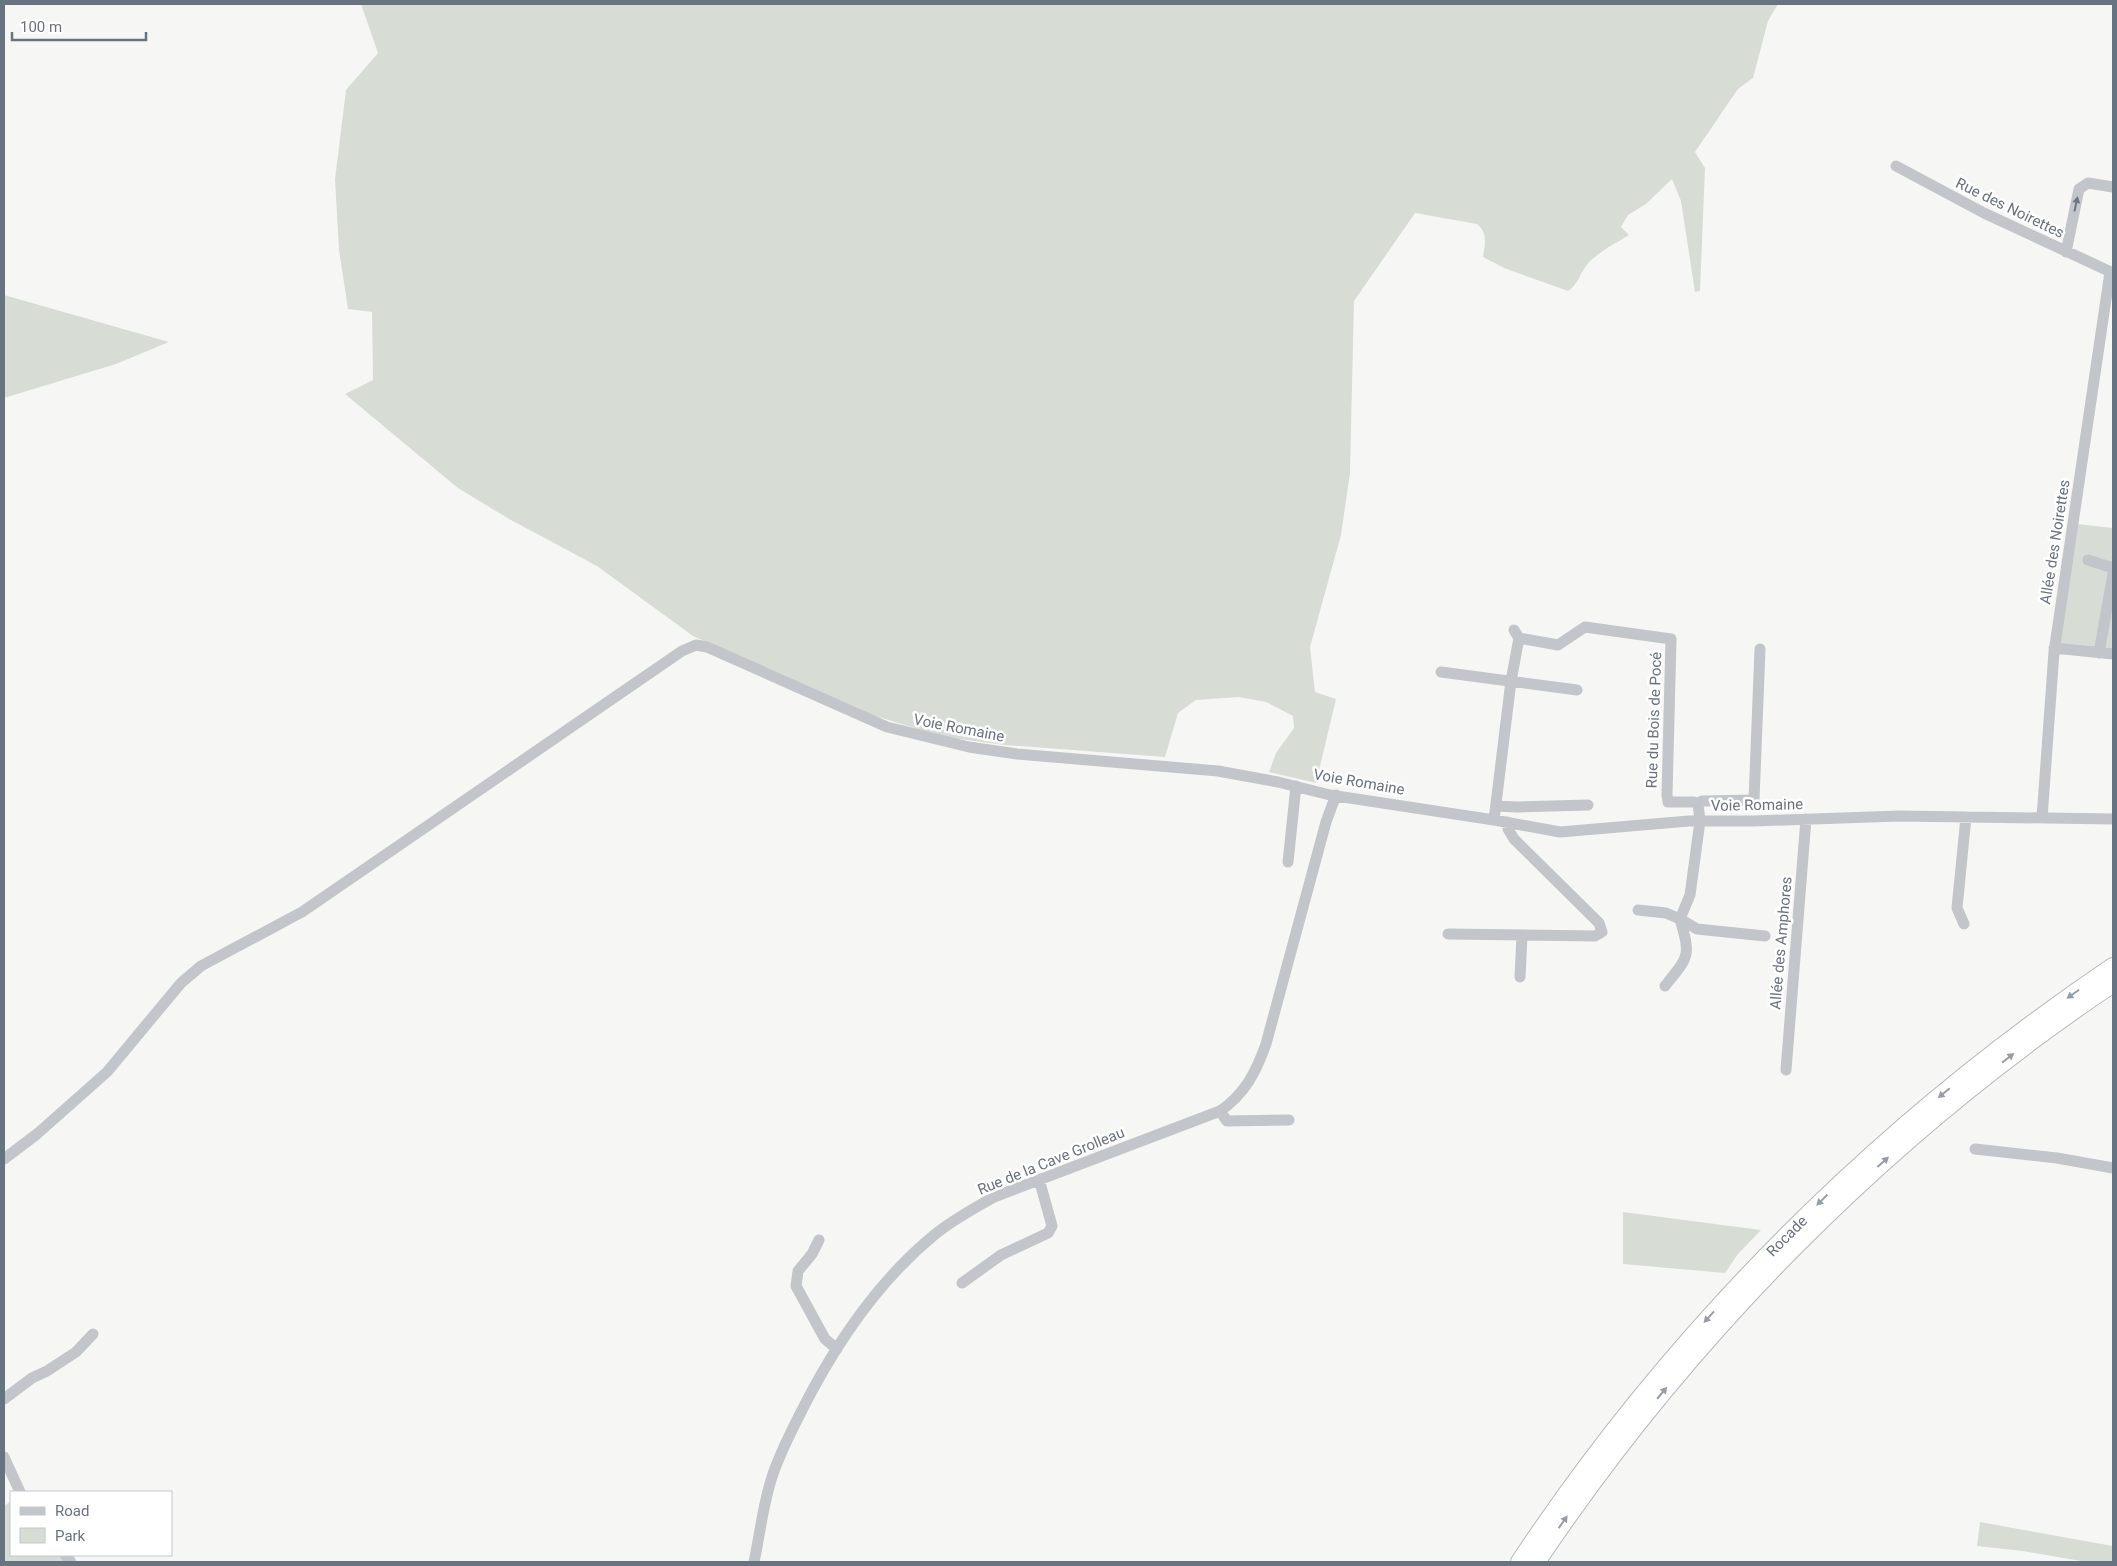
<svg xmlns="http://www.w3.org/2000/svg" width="2117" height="1566" font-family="Roboto,sans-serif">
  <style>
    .green { fill: #d7ddd5 }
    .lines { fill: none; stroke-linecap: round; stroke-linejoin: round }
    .highway-casing { stroke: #b5b8bb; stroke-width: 20 }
    .minor { stroke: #c2c5c9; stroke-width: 11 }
    .highway { stroke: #fff; stroke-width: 18 }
    .oneway { fill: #6c7786 }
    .oneway2 { fill: #959da8 }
    .labels { text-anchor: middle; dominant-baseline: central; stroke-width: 5; stroke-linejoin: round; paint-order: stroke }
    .street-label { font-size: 15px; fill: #687382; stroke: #fff }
  </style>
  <rect width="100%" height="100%" fill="#f6f7f4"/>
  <path class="green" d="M361,4H1778L1768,21L1753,78L1738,89L1695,152L1705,168L1700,291L1695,292L1681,201L1672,179L1646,204L1628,215L1621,227L1629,235C1615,244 1597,252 1586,266C1579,275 1578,285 1568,291L1504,268L1483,257C1485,244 1488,233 1477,224L1415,213L1354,301L1350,473L1341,535L1310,647L1315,692L1336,699L1316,783L1269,772L1276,753L1294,728L1293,716L1266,702L1239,697L1196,700L1178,713L1165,757L1005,745L944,737L859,711L693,636L597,566L509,519L458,488L345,394L373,380L372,312L348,309L339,250L335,179L346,90L378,53Z
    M4,295L169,342L116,364L4,398Z
    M2077,524L2113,528V658L2056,653Z
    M1623,1212L1761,1230L1738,1254L1725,1273L1623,1264Z
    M11,1501V1555H59L65,1562H4V1506Z
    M1980,1522L2113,1546V1562H2086L2023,1551L1977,1546Z"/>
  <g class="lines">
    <g class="highway-casing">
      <g id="highway">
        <path id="s1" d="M1520,1562C1676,1327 1879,1125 2113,967"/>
        <path d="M1536,1562C1688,1335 1886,1135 2113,983"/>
      </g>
    </g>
    <path class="minor" d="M1896,166L1984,213L2113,273
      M2066,252L2079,189L2088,183L2113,187
      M2088,560L2113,568
      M1514,630L1519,638L1558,645L1585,627L1671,639L1667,795L1668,802H1694L1698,804
      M2054,648L2113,654
      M1760,649L1754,800L1702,801L1698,804L1700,821L1690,895L1680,919L1697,929L1765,936
      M2099,653L2113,574
      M1441,672L1577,690
      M1496,806L1517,807L1588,805
      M2042,818L2054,652L2110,272
      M1494,820L1511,681L1519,638
      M1288,862L1296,786
      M1638,910L1666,913L1680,919C1691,957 1689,956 1665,986
      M1964,924L1957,908L1966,817
      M1448,934L1595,936L1602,932L1599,923L1514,839L1508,829L1507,822
      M1520,977L1522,936
      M1786,1070L1806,819
      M1220,1111L1227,1121L1289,1120
      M1975,1149L2057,1158L2113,1168
      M4,1159L37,1134L107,1072L181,983L201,966L302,912L321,899L682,651L696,645L707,647L887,727L969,747L1017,754L1218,771L1278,782L1330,795L1494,820L1560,832L1689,821H1753L1899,816L2113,819
      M819,1240L812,1254L798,1271L796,1286L825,1339L837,1349
      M962,1283L1001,1255L1048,1233L1052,1226L1039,1179
      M4,1399L32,1378L47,1371L76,1352L93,1334
      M4,1457L20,1492
      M65,1555L71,1562
      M754,1562C760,1534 763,1504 772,1477C779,1455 790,1434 800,1414C833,1348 876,1283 933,1236C952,1220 973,1209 994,1197L1220,1111C1245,1094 1256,1072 1266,1044L1326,822L1336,795"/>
    <use href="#highway" class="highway"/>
  </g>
  <defs><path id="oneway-solid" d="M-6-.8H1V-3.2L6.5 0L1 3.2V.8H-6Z" transform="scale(1.25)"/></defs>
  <use class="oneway" href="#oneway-solid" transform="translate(2076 204) rotate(-78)"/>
  <g class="oneway2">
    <use href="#oneway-solid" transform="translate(2073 994) rotate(145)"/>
    <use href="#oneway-solid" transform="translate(2008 1058) rotate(-38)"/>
    <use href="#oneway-solid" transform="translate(1944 1093) rotate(141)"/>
    <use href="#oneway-solid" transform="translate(1883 1162) rotate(-42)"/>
    <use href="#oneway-solid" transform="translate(1822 1200) rotate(136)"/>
    <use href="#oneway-solid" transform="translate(1709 1317) rotate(132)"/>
    <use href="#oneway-solid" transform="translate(1662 1393) rotate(-50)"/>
    <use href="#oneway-solid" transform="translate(1563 1522) rotate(-55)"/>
  </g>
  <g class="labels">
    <g class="street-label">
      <text transform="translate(2010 208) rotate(26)">Rue des Noirettes</text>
      <text transform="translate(2055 542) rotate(-81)">Allée des Noirettes</text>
      <text transform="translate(1654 720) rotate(-88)">Rue du Bois de Pocé</text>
      <text transform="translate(959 728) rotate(11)">Voie Romaine</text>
      <text transform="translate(1359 782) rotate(10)">Voie Romaine</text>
      <text transform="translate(1757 805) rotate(-1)">Voie Romaine</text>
      <text transform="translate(1781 943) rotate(-85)">Allée des Amphores</text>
      <text transform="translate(1051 1161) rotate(-22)">Rue de la Cave Grolleau</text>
      <text stroke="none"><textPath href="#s1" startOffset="422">Rocade</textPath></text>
    </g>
  </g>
  <rect width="2117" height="1566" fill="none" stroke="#687382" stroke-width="10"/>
  <rect x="10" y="1491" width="162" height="65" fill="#ffffff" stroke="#c3c7cd"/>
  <rect x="20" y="1507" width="25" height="8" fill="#c2c5c9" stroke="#c3c7cd"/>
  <text x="55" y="1516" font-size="15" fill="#687382">Road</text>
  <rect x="20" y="1528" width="25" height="15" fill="#d7ddd5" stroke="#c3c7cd"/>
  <text x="55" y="1541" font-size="15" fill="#687382">Park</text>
  <path d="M12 32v8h134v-8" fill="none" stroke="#687382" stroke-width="2.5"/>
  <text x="20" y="32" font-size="15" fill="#687382" stroke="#ffffff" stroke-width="4" paint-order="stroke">100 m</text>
</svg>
